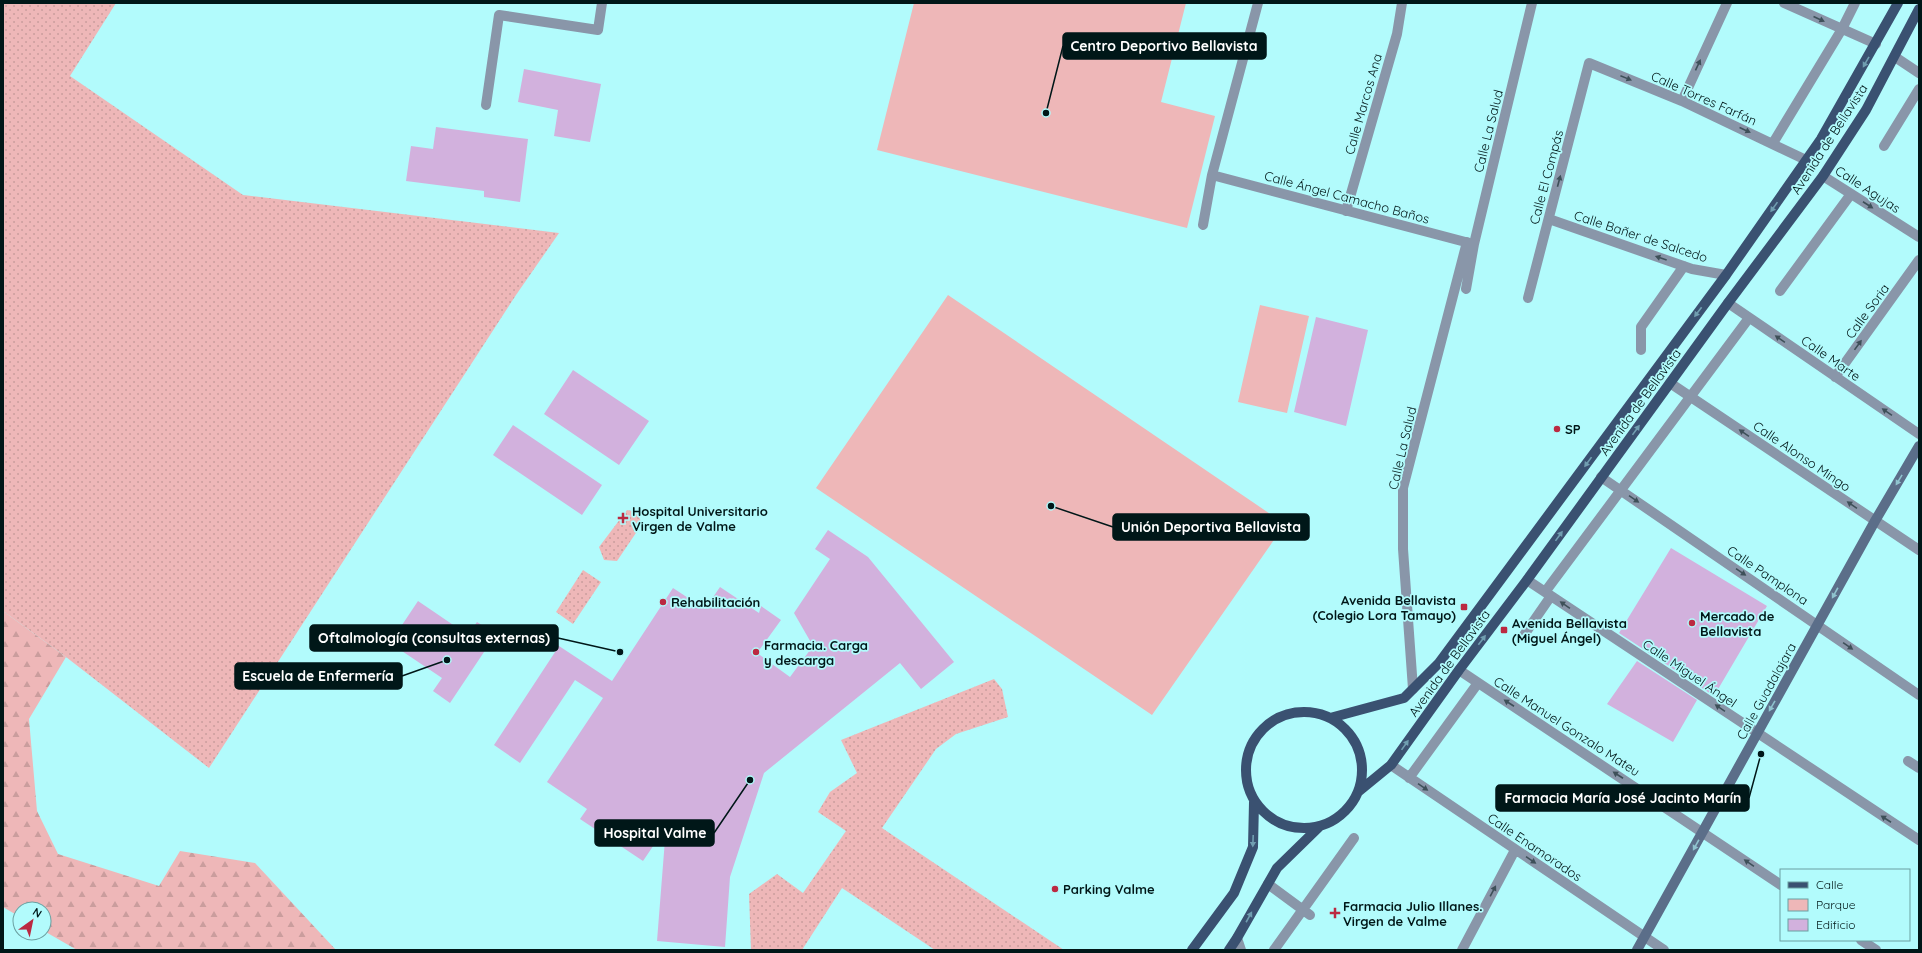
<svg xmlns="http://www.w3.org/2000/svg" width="1922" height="953" font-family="Quicksand,sans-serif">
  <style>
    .grass { fill: url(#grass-dots) }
    .forest { fill: url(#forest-firs) }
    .park { fill: #eeb7b8 }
    .building { fill: #d2b1dd }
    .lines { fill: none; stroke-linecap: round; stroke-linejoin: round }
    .street { stroke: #8996a9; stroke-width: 10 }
    .secondary { stroke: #5b6e89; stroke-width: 10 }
    .primary { stroke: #3a5171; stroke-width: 10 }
    .oneway { fill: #3e5059 }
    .oneway2 { fill: #709eb0 }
    .oneway3 { fill: #8fc3ce }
    .poi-dot { fill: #bb2941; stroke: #b2fbfc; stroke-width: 1.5 }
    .labels { text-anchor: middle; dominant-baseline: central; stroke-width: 3.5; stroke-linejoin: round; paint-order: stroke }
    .street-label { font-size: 13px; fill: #001718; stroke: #b2fbfc }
    .poi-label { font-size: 13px; font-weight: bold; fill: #001718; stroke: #b2fbfc; text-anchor: start }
    .leader { fill: none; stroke: #001718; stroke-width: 1.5 }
    .callout-dot { fill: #001718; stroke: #b2fbfc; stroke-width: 1.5 }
    .callout { fill: #001718; stroke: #001718; stroke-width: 1.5 }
    .callout-label { font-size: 14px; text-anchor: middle; font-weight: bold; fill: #fff }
  </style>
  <defs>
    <pattern id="grass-dots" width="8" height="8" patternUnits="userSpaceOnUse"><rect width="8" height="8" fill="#eeb7b8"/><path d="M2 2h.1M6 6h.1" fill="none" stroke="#ca9d9d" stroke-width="1.8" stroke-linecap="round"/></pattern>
    <pattern id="forest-firs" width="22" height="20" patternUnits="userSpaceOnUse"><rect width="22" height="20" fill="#eeb7b8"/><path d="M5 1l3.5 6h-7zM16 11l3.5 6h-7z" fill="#ca9d9d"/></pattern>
  </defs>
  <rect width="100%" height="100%" fill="#b2fbfc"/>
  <path class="grass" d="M3,3H116L70,76L243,195L559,233L516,295L209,768L66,657L3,611Z
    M627,510L637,512L642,524L617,561L604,560L599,547Z
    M583,570L601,582L573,624L556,612Z
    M994,679L1002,689L1008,717L956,734L936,749L882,828L1064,950H935L842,888L802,950H751L749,894L777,874L803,893L846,831L818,812L830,792L857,773L841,740Z"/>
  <path class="forest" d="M3,611L66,657L29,719L37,811L58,854L159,886L180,851L255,863L336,950H77L44,931V909H20V917L3,907Z"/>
  <path class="park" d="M914,3H1186L1161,102L1215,116L1187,228L877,150Z
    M948,295L1285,524L1152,715L816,488Z
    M1260,305L1309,316L1287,413L1238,402Z"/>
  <path class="building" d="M524,69L601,84L590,142L554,136L558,110L518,102Z
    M436,127L528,139L520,202L484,197V191L406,181L411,146L433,149Z
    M1316,317L1368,330L1346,426L1294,412Z
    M573,370L649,421L619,465L544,414Z
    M513,425L602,485L582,515L493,455Z
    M828,530L868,557L954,662L921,689L900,663L764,773L730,877L725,947L657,941L666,827L643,861L580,819L587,809L547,782L603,698L575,680L520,763L494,745L559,646L612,681L673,588L705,609L720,587L759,613L761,606L781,620L757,653L790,677L813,646L794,613L830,559L815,549Z
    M1671,548L1767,606L1714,696L1619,633Z
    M418,601L468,635L477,622L496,634L450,703L433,691L442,678L390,643Z
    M1637,661L1697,700L1673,742L1607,704Z"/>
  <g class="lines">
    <path class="street" d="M1784,3L1876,44
      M1895,57L1919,73
      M1682,101L1727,3
      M486,105L499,15L598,30L602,3
      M1773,143L1842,29L1855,3
      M1884,146L1919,89
      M1212,175L1473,244
      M1823,176L1919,237
      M1346,211L1397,34L1402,3
      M1549,219L1692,269L1726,275
      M1203,225L1212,175L1258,3
      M1466,289L1474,244L1532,3
      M1780,291L1851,194
      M1528,298L1589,63L1682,101L1806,160
      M1728,303L1919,434
      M1641,350V327L1684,266
      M1835,377L1919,260
      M1670,383L1919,550
      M1601,477L1919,695
      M1527,580L1919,840
      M1545,592L1749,318
      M1524,635L1551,596
      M1459,670L1781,885
      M1413,689L1403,549V488L1467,242
      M1908,761L1919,768
      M1391,765L1664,950
      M1409,778L1478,683
      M1268,884L1310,915
      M1237,938L1241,950
      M1861,940L1876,950
      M1274,950L1354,838
      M1462,950L1515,850"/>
    <path class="secondary" d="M1637,950L1875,521L1919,446"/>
    <path class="primary" d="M1246 770a58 58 0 1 1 116 0a58 58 0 1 1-116 0Z
      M1330,718L1404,698L1439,663L1726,275L1821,139L1898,3
      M1358,792L1391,765L1459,670L1527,580L1728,303L1823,176L1866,110L1919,9
      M1192,950L1234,893L1253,847L1254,802
      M1229,950L1237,938L1277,868L1319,827"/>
  </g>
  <defs><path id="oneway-solid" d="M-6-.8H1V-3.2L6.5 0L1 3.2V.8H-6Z"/></defs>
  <g class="oneway">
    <use href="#oneway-solid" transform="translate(1819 19) rotate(24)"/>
    <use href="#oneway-solid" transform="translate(1698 65) rotate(-65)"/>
    <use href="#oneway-solid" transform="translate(1626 78) rotate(22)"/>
    <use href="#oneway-solid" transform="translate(1745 130) rotate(25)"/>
    <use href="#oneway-solid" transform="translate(1559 181) rotate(-75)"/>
    <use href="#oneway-solid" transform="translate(1868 205) rotate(33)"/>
    <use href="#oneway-solid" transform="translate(1661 258) rotate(-161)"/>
    <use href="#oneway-solid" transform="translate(1780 339) rotate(-145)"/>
    <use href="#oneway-solid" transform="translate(1858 345) rotate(-54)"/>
    <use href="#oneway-solid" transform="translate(1887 412) rotate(-146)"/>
    <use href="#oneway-solid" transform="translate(1744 433) rotate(-146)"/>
    <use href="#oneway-solid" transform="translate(1634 499) rotate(34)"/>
    <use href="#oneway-solid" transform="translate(1852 505) rotate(-146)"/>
    <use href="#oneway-solid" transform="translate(1741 572) rotate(34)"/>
    <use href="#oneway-solid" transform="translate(1565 605) rotate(-146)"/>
    <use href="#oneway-solid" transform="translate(1848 646) rotate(35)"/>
    <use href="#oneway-solid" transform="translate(1509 703) rotate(-147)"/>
    <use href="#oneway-solid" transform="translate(1720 708) rotate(-146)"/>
    <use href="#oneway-solid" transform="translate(1618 775) rotate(-147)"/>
    <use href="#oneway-solid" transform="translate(1423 787) rotate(34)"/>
    <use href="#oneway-solid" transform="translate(1886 819) rotate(-147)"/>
    <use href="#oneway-solid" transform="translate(1531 860) rotate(34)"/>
    <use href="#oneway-solid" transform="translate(1749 863) rotate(-146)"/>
    <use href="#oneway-solid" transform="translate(1493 891) rotate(-62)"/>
  </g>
  <g class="oneway2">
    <use href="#oneway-solid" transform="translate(1866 62) rotate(120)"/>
    <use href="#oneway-solid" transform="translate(1774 207) rotate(125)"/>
    <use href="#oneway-solid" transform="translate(1698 312) rotate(127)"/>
    <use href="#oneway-solid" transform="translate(1636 430) rotate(-54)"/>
    <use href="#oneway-solid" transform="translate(1588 462) rotate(126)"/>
    <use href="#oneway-solid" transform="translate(1559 536) rotate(-54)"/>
    <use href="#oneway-solid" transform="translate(1482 640) rotate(-53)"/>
    <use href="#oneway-solid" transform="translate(1405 745) rotate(-55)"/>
    <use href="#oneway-solid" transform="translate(1253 841) rotate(92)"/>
    <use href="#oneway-solid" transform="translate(1249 917) rotate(-61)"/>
  </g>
  <g class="oneway3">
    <use href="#oneway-solid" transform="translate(1899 480) rotate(121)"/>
    <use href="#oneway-solid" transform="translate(1835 593) rotate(119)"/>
    <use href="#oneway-solid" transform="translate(1772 706) rotate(120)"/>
    <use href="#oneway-solid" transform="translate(1696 845) rotate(119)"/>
  </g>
  <g class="poi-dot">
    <circle cx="1557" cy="429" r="4"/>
    <path d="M621 512h4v4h4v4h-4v4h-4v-4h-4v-4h4z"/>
    <circle cx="663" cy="602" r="4"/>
    <rect x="1460" y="603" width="8" height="8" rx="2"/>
    <circle cx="1692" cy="623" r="4"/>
    <rect x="1500" y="626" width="8" height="8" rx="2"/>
    <circle cx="756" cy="652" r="4"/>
    <circle cx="1055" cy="889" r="4"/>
    <path d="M1333 907h4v4h4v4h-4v4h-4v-4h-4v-4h4z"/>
  </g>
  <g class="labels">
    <g class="street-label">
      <text transform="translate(1704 98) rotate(24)">Calle Torres Farfán</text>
      <text transform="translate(1363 104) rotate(-74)">Calle Marcos Ana</text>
      <text transform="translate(1488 131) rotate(-76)">Calle La Salud</text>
      <text transform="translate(1829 139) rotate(-57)">Avenida de Bellavista</text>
      <text transform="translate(1546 177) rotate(-75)">Calle El Compás</text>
      <text transform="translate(1868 189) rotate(33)">Calle Agujas</text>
      <text transform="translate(1347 197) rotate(15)">Calle Ángel Camacho Baños</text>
      <text transform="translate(1641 236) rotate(18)">Calle Bañer de Salcedo</text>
      <text transform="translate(1867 311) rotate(-54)">Calle Soria</text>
      <text transform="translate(1831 358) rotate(35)">Calle Marte</text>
      <text transform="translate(1640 402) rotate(-54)">Avenida de Bellavista</text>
      <text transform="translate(1402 448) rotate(-77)">Calle La Salud</text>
      <text transform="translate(1802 456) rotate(34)">Calle Alonso Mingo</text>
      <text transform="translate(1768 575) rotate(34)">Calle Pamplona</text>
      <text transform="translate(1449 663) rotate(-54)">Avenida de Bellavista</text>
      <text transform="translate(1690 673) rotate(34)">Calle Miguel Ángel</text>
      <text transform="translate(1766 691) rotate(-61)">Calle Guadalajara</text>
      <text transform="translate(1567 726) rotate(33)">Calle Manuel Gonzalo Mateu</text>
      <text transform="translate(1535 847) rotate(34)">Calle Enamorados</text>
    </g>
    <g class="poi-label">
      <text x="1565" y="429">SP</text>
      <text x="632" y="511">Hospital Universitario<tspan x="632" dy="15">Virgen de Valme</tspan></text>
      <text x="1456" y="600" text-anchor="end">Avenida Bellavista<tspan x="1456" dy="15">(Colegio Lora Tamayo)</tspan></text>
      <text x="671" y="602">Rehabilitación</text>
      <text x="1700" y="616">Mercado de<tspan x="1700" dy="15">Bellavista</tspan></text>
      <text x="1512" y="623">Avenida Bellavista<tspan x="1512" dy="15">(Miguel Ángel)</tspan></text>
      <text x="764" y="645">Farmacia. Carga<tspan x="764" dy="15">y descarga</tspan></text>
      <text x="1063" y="889">Parking Valme</text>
      <text x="1343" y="906">Farmacia Julio Illanes.<tspan x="1343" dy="15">Virgen de Valme</tspan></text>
    </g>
  </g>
  <path class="leader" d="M1046 113L1063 46M1051 506L1113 527M620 652L558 638M447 660L402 676M1761 754L1749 798M750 780L714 833"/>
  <g class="callout-dot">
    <circle cx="1046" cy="113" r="4"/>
    <circle cx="1051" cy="506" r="4"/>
    <circle cx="620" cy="652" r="4"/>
    <circle cx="447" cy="660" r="4"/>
    <circle cx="1761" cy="754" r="4"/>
    <circle cx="750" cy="780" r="4"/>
  </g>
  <g class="callout">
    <rect x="1063" y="33" width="203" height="26" rx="4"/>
    <rect x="1113" y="514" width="196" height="26" rx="4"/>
    <rect x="310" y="625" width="248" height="26" rx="4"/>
    <rect x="235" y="663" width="167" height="26" rx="4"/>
    <rect x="1496" y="785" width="253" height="26" rx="4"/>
    <rect x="595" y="820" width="119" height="26" rx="4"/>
  </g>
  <g class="callout-label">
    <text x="1164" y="51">Centro Deportivo Bellavista</text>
    <text x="1211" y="532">Unión Deportiva Bellavista</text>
    <text x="434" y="643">Oftalmología (consultas externas)</text>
    <text x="318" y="681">Escuela de Enfermería</text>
    <text x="1623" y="803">Farmacia María José Jacinto Marín</text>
    <text x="655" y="838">Hospital Valme</text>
  </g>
  <rect width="1922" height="953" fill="none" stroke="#001718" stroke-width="8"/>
  <rect x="1780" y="869" width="130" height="72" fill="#b2fbfc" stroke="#6ba0a1"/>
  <rect x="1788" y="882" width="20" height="6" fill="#3a5171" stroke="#6ba0a1"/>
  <text x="1816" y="889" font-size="12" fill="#001718">Calle</text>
  <rect x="1788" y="899" width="20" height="12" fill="#eeb7b8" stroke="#6ba0a1"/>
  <text x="1816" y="909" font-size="12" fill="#001718">Parque</text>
  <rect x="1788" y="919" width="20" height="12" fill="#d2b1dd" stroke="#6ba0a1"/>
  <text x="1816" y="929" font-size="12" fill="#001718">Edificio</text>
  <g transform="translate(32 921) rotate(33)"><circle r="19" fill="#b2fbfc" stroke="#6ba0a1"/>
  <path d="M0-3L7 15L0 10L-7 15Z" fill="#bb2941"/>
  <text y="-6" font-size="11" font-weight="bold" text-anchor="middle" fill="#001718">N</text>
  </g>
</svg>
